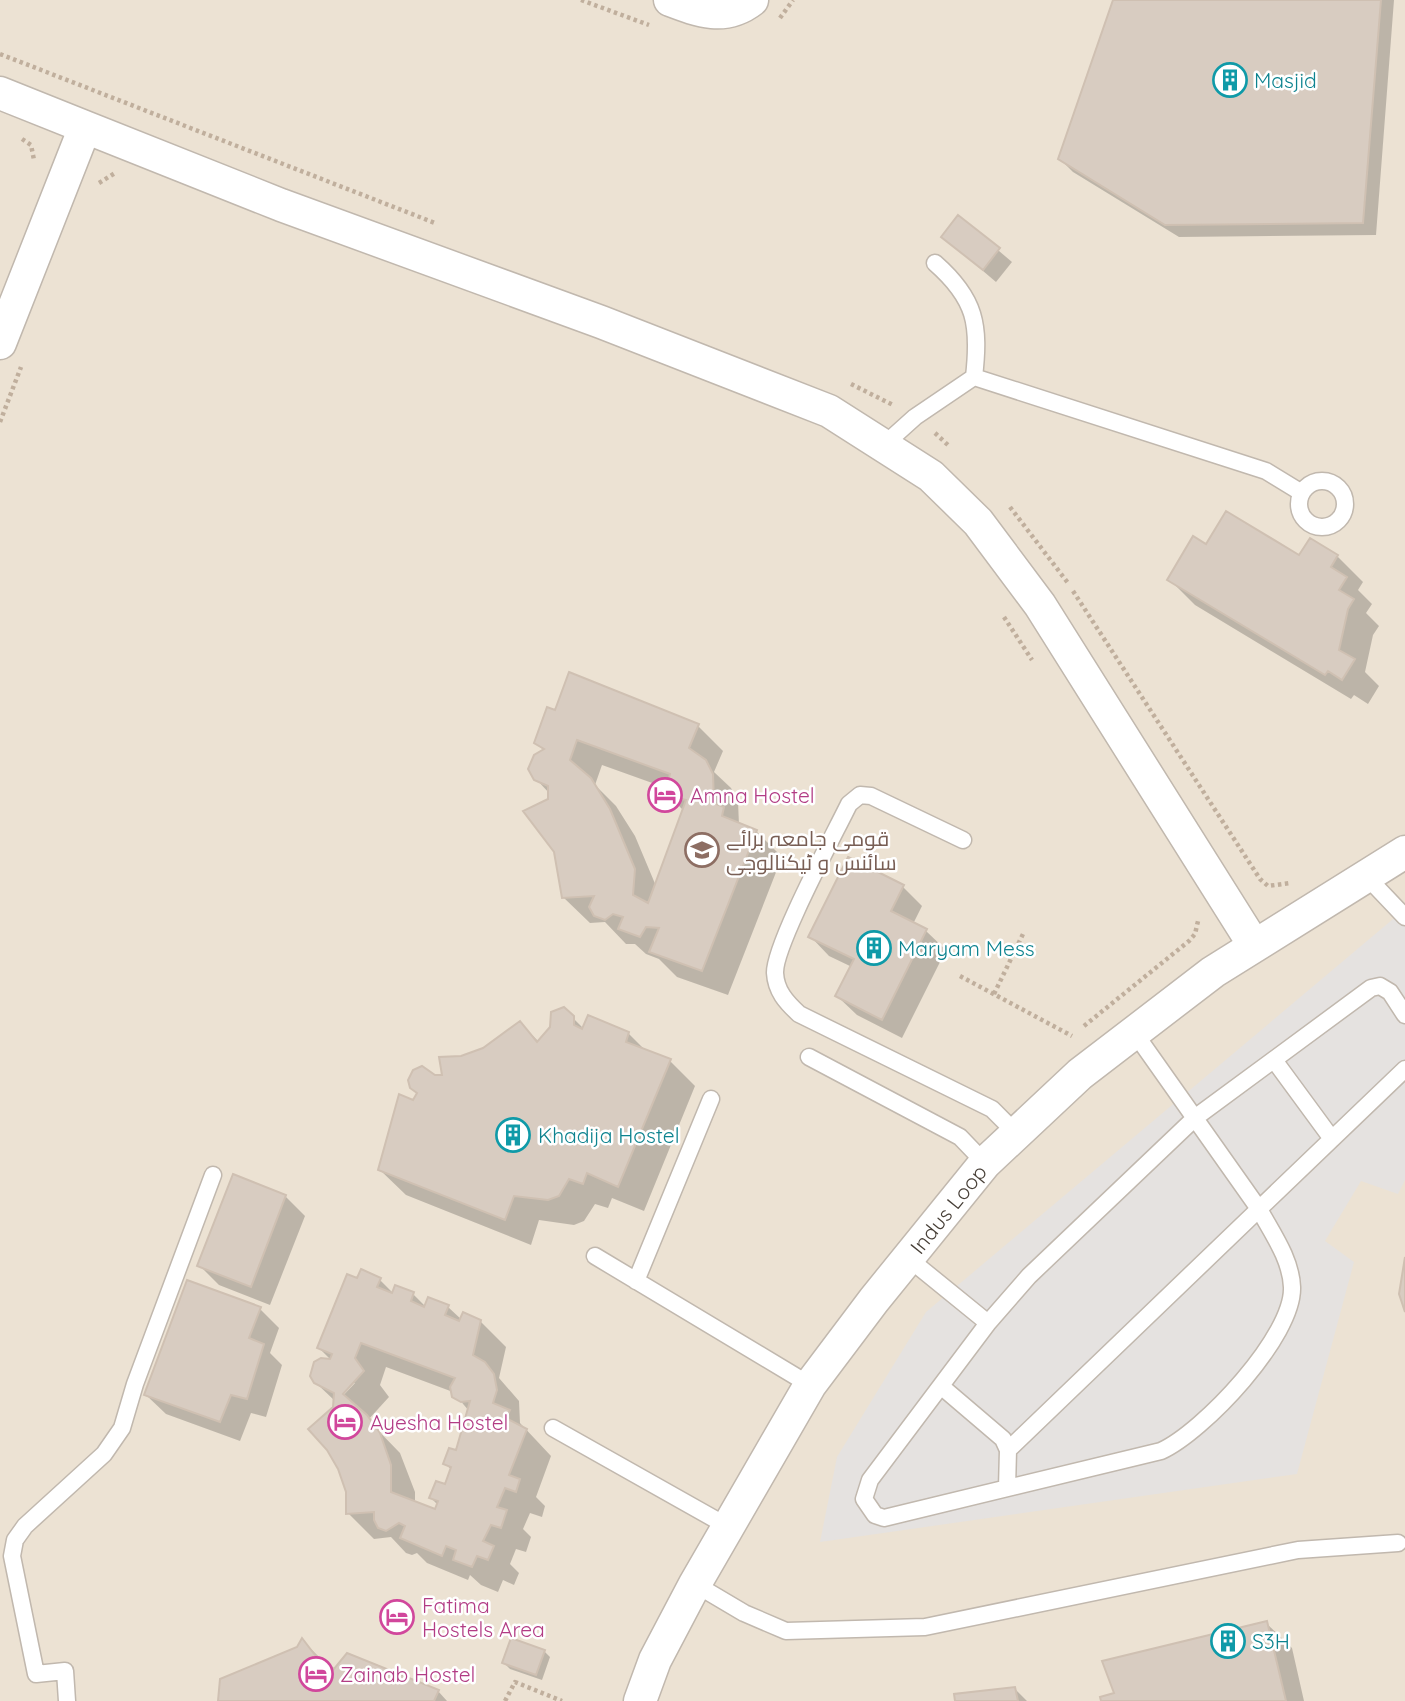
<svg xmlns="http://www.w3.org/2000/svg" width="1405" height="1701" font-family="Quicksand,Cairo,sans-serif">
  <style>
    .education { fill: #ece2d3 }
    .parking { fill: #e5e2e0 }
    .shadow { fill: #0003; fill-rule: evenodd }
    .building { fill: #d8ccc1; stroke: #cfc0b2; stroke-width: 2; fill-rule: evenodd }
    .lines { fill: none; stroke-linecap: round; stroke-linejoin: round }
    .service-casing { stroke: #c1b8ae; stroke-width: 19 }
    .minor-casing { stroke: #c1b8ae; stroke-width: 35 }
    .path { stroke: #c0af9d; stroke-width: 4.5; stroke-dasharray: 3.5 3.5; stroke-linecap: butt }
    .service { stroke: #fff; stroke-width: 16 }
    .minor { stroke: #fff; stroke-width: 32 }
    .labels { text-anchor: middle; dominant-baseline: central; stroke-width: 5; stroke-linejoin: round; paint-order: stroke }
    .culture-label { font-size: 21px; fill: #0d838f; stroke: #fff; text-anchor: start }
    .hotel-label { font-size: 21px; fill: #b23c85; stroke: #fff; text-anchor: start }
    .education-label { font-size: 21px; fill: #785e54; stroke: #fff; text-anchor: start }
    .street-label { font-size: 21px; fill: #473f37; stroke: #fff }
  </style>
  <rect width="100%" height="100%" fill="#f3efe8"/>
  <path class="education" d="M0,0H1405V1701H0Z"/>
  <path class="parking" d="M1405,909V1180L1398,1194L1361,1181L1325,1241L1354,1262L1297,1474L820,1542L837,1457L926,1312Z"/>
  <path class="shadow" d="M1115,0H1394L1376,235L1179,237L1073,172L1060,159Z
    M959,217L1012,262L996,282L943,237Z
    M1311,540L1337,556L1363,582L1358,590L1372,604L1366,613L1379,626L1373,635L1365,672L1379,686L1368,704L1354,695L1351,699L1195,605L1169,579L1207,547L1300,558Z
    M698,726L723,751L714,772L731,788L738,801L739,825L756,831L782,857L728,995L677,977L659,959L646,954L635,944H626L605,922L590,923L564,898L550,794L536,779L544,751L536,742ZM602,765L669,789L667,794L684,811L656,886L635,836L616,806L595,785Z
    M903,887L922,906L913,924L926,931L946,950L902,1038L857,1015L837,996L852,967L829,956L810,936Z
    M564,1009L584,1029L628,1033L647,1052L670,1061L695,1086L644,1211L612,1198L608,1208L595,1204L584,1221L574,1225L539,1220L531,1245L406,1195L380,1170L414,1102L435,1077H444L461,1058L483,1050L520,1023L539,1042Z
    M285,1196L305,1216L270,1305L219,1285L200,1266Z
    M358,1280H380L393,1293L413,1294L426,1307H448L462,1320L480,1321L506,1347L499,1378L519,1401L520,1423L551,1456L536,1497L545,1506L542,1517L530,1513L523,1529L531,1537L526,1552L516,1549L510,1564L519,1573L514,1585L503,1580L498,1592L481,1585L470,1575L468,1580L427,1563L417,1553L412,1555L406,1553L391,1537L374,1539L348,1513L335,1401L315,1382L312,1369L321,1360L332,1361L319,1348ZM386,1367L453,1392L469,1411L457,1452L445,1464L452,1470L446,1487L431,1498L438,1505L436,1511L415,1503V1492L400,1453L368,1420L389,1397L380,1385ZM350,1383H355L338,1401L336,1399Z
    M260,1309L279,1328L270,1353L282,1365L266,1417L251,1413L240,1441L166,1414L146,1395Z
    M1266,1623L1292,1648L1304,1701H1103Z
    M303,1641L334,1672L438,1691L447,1701H220L298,1648Z
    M544,1651L550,1657L542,1680L510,1669L504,1663Z
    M1015,1689L1027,1701H957Z"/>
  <path class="building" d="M1113,0H1381L1363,223L1165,225L1058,159Z
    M958,215L1000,248L983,270L941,237Z
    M1226,511L1299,555L1310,538L1338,555L1331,567L1347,577L1339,590L1354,599L1348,609L1339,650L1355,659L1342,680L1328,671L1325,675L1167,580L1193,536L1206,544Z
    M569,672L699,724L689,748L706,760L713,774L714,803L724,807L722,816L757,830L702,971L649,952L659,928L646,927L640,937L618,929L623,917L613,914L605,920L594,916L589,907L594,896L562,898L554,852L523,811L548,799V786L534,780L528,769L534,755L544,749L534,743L547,707L555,710ZM577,740L670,774L665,795L686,800L648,903L633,895L635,869L610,809L591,778L570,760Z
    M848,857L904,885L891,911L927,929L882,1020L835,996L854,959L808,937Z
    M564,1007L574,1016V1025L582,1029L588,1015L629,1032L626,1042L671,1059L618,1187L587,1173L583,1184L569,1179L559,1196L548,1200L514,1196L505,1220L378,1170L399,1094L413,1100L417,1093L410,1088L408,1080L413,1070L422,1066L435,1075H442L439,1057L461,1056L483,1048L520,1021L537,1042L550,1027L551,1012Z
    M233,1174L286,1195L251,1287L197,1266Z
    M1405,1257V1312L1399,1294Z
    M361,1269L381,1278L377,1287L392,1293L395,1285L414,1292L411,1301L424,1307L428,1297L449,1305L445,1315L459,1321L463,1312L481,1320L473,1355L485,1362L494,1374L497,1390L493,1403L510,1410L506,1418L527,1429L509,1475L520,1479L516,1492L505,1488L497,1507L507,1510L501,1528L491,1525L483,1541L494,1546L488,1560L477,1556L472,1567L453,1560L456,1550L446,1546L442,1556L400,1538L405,1526L399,1523L386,1531L378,1528L374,1520V1512L346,1514V1492L338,1469L327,1450L308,1429L333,1407L334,1393L314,1383L310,1376L314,1362L321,1358L330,1359L332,1354L317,1348L347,1274L357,1278ZM361,1343L455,1378L450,1387L452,1397L461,1402L470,1401L456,1450L449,1448L443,1464L451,1467L445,1484L436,1481L429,1498L438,1501L435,1509L391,1492V1465L380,1433L367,1415L343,1394L364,1371L355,1358Z
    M187,1280L261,1307L249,1338L264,1344L247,1399L231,1395L220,1422L144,1395Z
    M1267,1621L1286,1701H1101L1100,1697L1114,1693L1102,1661Z
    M302,1638L315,1655L334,1669L347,1653L439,1690L434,1701H218L220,1679L297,1647Z
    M511,1638L545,1650L536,1675L502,1663Z
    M1015,1687L1018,1701H955L954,1694Z"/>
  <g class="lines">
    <g class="service-casing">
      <path id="service" d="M974,377L1266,471L1302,493
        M885,444L915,417L974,377C980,325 976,299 935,263
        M1299 504a23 23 0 1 1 46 0a23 23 0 1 1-46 0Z
        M963,840L871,796L860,795L849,804C834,835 774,946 775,973C776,991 786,1002 799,1014L992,1109L1015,1132
        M1366,876L1405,917
        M1405,1015L1390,992L1380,986L1371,988L1196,1117L1029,1276L988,1323L870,1480L864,1499L875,1515L884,1518L1161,1451C1203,1432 1294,1336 1292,1287C1291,1259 1272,1233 1259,1209L1405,1069
        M809,1057L960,1137L985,1163
        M1274,1060L1332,1139
        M595,1256L810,1385
        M908,1258L988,1323
        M636,1281L711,1099
        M942,1387L1003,1439L1008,1450L1007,1488
        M553,1428L727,1526
        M1008,1450L1259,1209L1134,1032
        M695,1584L744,1613L786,1631L925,1627L1298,1550L1398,1543
        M67,1701L65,1671L36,1674L12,1556L15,1540L25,1526L104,1454L122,1428L135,1384L213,1175"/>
    </g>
    <g class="minor-casing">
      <path id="minor" d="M670,0C699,11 725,21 752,0
        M0,93L85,127L0,343
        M85,127L281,205L601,322L829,411L931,476L978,522L1040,605L1254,945
        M640,1701L655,1660L695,1584L810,1385L874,1300L985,1163L1080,1074L1213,972L1405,852"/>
    </g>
    <path class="path" d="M581,0L649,25
      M780,18L793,0
      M0,54L435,223
      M22,139L31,145L34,160
      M99,183L115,173
      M851,384L893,405
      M0,422L21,367
      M935,433L949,446
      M1010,507L1068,583
      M1073,591L1260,879L1268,886L1290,883
      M1004,617L1032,660
      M960,976L1072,1036
      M994,994L1023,934
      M1084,1026L1189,941L1195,934L1198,921
      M505,1701L515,1682L562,1701"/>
    <use href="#service" class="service"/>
    <use href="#minor" class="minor"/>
  </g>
  <defs>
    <g id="building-ring" transform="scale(1.75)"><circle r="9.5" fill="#fff" stroke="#0f9aa8" stroke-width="1.5"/><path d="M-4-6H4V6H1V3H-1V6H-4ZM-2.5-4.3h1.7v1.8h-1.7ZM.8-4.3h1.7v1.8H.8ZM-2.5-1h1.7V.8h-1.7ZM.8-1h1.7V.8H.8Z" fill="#0f9aa8"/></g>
    <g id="hotel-ring" transform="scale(1.75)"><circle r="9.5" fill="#fff" stroke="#d1479c" stroke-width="1.5"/><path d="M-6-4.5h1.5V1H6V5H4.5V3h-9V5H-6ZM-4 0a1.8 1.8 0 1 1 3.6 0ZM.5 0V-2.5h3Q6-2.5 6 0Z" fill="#d1479c"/></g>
    <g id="university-ring" transform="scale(1.75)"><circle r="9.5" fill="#fff" stroke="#8d6e63" stroke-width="1.5"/><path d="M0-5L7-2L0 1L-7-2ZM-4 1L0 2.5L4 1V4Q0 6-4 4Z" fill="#8d6e63"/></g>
  </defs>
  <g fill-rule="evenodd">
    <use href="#building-ring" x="1230" y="80"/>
    <use href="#hotel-ring" x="665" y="795"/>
    <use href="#university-ring" x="702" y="850"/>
    <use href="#building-ring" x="874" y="948"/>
    <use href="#building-ring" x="513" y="1135"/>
    <use href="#hotel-ring" x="345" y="1422"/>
    <use href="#hotel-ring" x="397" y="1617"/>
    <use href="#building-ring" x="1228" y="1641"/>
    <use href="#hotel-ring" x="316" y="1674"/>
  </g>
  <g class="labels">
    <g class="culture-label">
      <text x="1254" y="80">Masjid</text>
      <text x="898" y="948">Maryam Mess</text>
      <text x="538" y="1135">Khadija Hostel</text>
      <text x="1252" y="1641">S3H</text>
    </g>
    <g class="hotel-label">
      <text x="690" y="795">Amna Hostel</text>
      <text x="370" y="1422">Ayesha Hostel</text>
      <text x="422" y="1605">Fatima<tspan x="422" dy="24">Hostels Area</tspan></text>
      <text x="340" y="1674">Zainab Hostel</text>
    </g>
    <g class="education-label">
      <text x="726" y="838">قومی جامعہ برائے<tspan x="726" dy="24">سائنس و ٹیکنالوجی</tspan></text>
    </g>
    <g class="street-label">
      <text transform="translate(948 1209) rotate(-51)">Indus Loop</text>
    </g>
  </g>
</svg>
